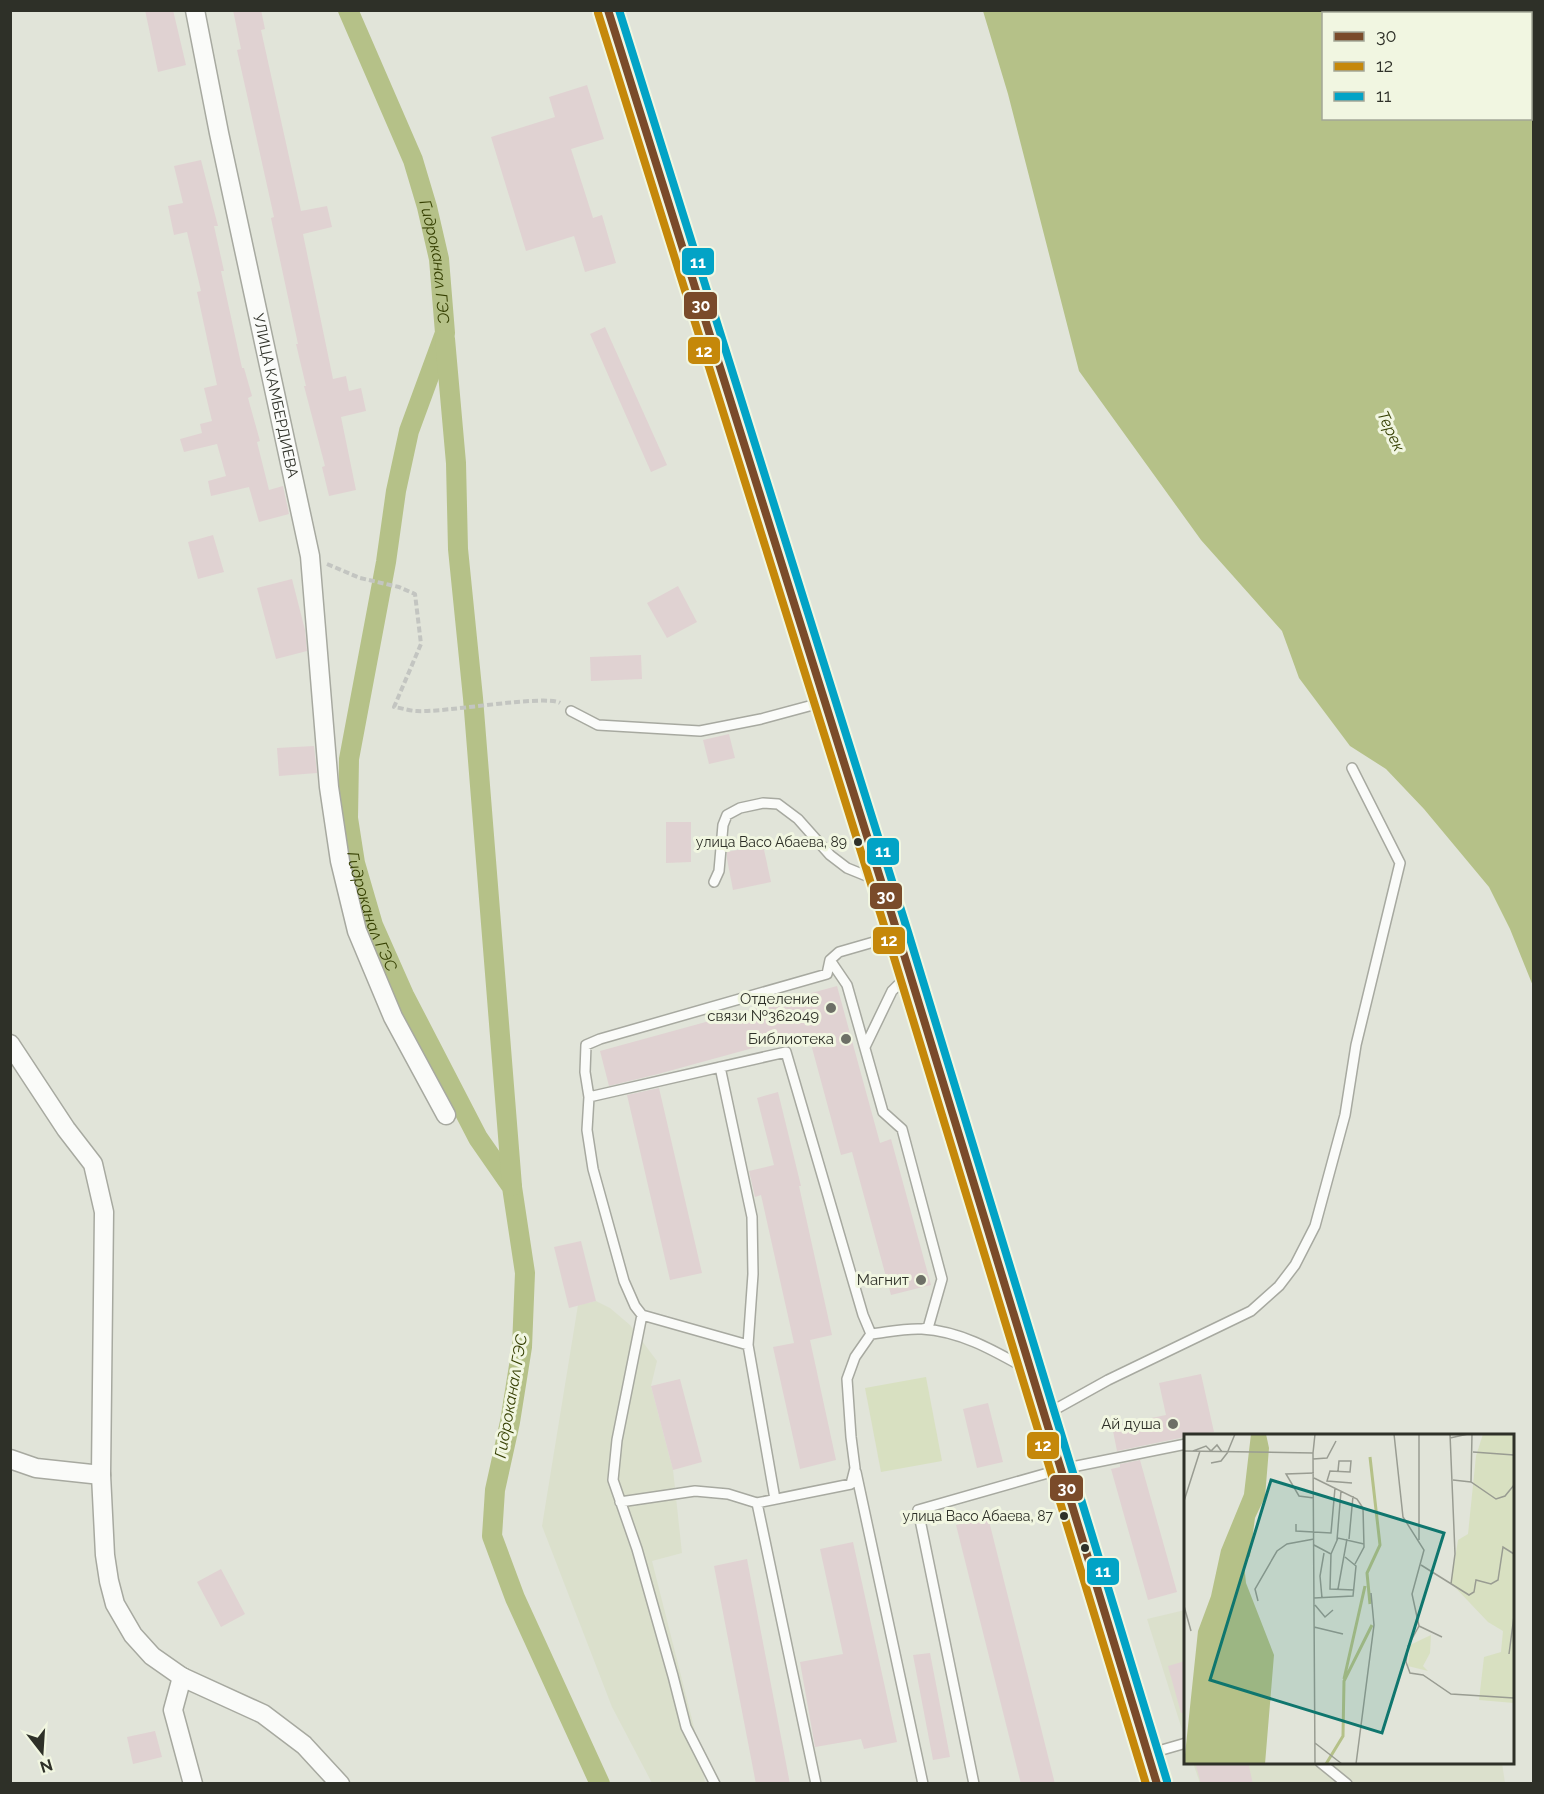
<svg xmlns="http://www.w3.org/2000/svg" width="1544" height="1794" font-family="Raleway,sans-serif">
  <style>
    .built { fill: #dbe0cc }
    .green { fill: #d8e0c1 }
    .water { fill: #b5c188; fill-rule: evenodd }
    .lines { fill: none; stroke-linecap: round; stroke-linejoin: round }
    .canal { stroke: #b5c188; stroke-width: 20 }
    .building { fill: #e0d2d2 }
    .service-casing { stroke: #a7a9a0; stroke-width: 12 }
    .minor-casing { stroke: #a7a9a0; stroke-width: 21 }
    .tertiary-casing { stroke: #a7a9a0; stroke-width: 26 }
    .path { stroke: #c3c5c1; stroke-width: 4; stroke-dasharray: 6 3; stroke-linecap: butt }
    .service { stroke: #fafbf9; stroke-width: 9 }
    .minor { stroke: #fafbf9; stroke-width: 18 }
    .tertiary { stroke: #fafbf9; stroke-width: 22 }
    .bus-1-casing { stroke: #f1f6e1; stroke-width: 12 }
    .bus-2-casing { stroke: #f1f6e1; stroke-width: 12 }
    .bus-3-casing { stroke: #f1f6e1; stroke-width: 12 }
    .bus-1 { stroke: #7a4b2a; stroke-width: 8 }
    .bus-2 { stroke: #c5880a; stroke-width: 8 }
    .bus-3 { stroke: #02a3c6; stroke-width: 8 }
    .bus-dot { fill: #2e3028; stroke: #f1f6e1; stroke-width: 2 }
    .poi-dot { fill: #6d6f66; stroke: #f1f6e1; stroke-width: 2 }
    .labels { text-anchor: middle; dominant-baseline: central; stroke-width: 6; stroke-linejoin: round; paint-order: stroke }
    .bus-label { font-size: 14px; fill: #2e3028; stroke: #f1f6e1; text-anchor: end }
    .street-label { font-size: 15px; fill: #2e3028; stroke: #f1f6e1 }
    .poi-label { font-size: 15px; fill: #2e3028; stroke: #f1f6e1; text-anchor: end }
    .water-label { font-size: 16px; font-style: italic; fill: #353f01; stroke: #f1f6e1 }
    .inset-river { fill: none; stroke: #b5c188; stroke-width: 3 }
    .inset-road { fill: none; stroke: #999c92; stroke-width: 1.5 }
    .view { fill: #0f766e; fill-opacity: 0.15; stroke: #0f766e; stroke-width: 3 }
    .inset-edge { fill: none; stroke: #2e3028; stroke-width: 3 }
    .line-badge { stroke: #f1f6e1; stroke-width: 2 }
    .badge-label { font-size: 16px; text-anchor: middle; font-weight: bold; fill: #fff }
  </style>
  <rect width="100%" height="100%" fill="#e1e4d9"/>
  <path class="built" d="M596,1301L610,1308L630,1325L657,1361L651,1386L673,1470L682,1553L652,1561L700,1751L705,1783H652L612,1707L542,1526L578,1305Z
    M1185,1610V1739L1147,1619Z
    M1193,1763H1502L1505,1783H1200Z"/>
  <path class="green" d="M926,1377L942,1461L881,1472L865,1388Z"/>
  <path class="water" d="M983,11H1533V986L1510,929L1489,887L1424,809L1386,769L1350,746L1299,678L1282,631L1201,540L1079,371L1008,94ZM1324,14H1530V118H1324Z"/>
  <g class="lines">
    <g class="canal">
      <path id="s1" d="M348,10L413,160L427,207L439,259L445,333L409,431L396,491L386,562L349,759L348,818L355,863L373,925L404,995L478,1138L512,1187L525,1273L522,1347L510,1422L495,1490L492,1536L515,1598L600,1784"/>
      <path d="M445,339L456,463L458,549L473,698L512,1186"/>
    </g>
  </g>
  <path class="building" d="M145,10H173L186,65L158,72Z
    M233,10H261L265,29L261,30L301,211L327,206L332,227L303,234L333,379L346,376L349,391L361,388L366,411L341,417L356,490L329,496L322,467L325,466L304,386H306L296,344H298L271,218L274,217L237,50L241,49Z
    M587,85L604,139L571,149L593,218L602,215L616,263L585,272L574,236L526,251L491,137L555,117L549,97Z
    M201,160L218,226H214L224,271H221L242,368H244L252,396L248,398L260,441L257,442L269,490L283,486L289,514L259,522L249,487L211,496L208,481L226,476L217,444L184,452L180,439L202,433L200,424L212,421L204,388L217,385L197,292L201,291L187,232L174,235L168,206L183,203L174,166Z
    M605,327L667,465L651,472L590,334Z
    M213,535L224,572L198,579L188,542Z
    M292,579L305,630L307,651L276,659L257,588Z
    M678,586L697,622L667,638L647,603Z
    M641,655L642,679L591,681L590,657Z
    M729,734L735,758L709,764L703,740Z
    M314,746L317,773L279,776L277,748Z
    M666,822H691V862L666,863Z
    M763,845L771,882L733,890L727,859V852Z
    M837,986L880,1143L891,1139L931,1285L891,1295L852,1152L841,1155L808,1033L658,1074L609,1086L600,1051Z
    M659,1088L702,1273L670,1280L627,1095Z
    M778,1092L801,1186H799L832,1335L810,1340L836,1460L800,1469L773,1347L794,1343L761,1195L755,1197L749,1171L774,1165L757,1098Z
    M581,1241L596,1301L569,1308L554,1247Z
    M1201,1374L1214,1432L1185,1436V1437L1117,1451L1112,1426L1166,1415L1159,1383Z
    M680,1379L702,1462L673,1470L651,1386Z
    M988,1403L1003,1462L977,1468L963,1409Z
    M1140,1460L1177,1592L1148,1600L1111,1469L1120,1467V1464Z
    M988,1517L1055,1784H1021L956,1525Z
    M853,1542L897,1742L864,1749L861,1739L815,1747L800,1662L843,1654L820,1549Z
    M747,1559L790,1784H756L714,1566Z
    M221,1569L245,1614L221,1627L197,1582Z
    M930,1653L950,1757L933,1760L913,1655Z
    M1185,1661V1713H1181L1168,1666Z
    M155,1731L162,1757L133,1764L127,1737Z
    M1195,1762H1248L1253,1784H1201Z"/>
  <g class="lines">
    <g class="service-casing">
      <path id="service" d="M571,711L598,725L700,731L761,719L824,702
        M714,882L719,871L723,825L727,815L740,808L763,803L778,804L798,819L830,855L847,868L879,881
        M830,960L847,985L883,1112L902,1129L942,1279L928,1328L922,1329
        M865,1047L892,991L907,976
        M720,1067L752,1217L753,1274L748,1345L775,1499
        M589,1097L786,1052L863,1315L871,1334C888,1332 905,1328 922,1329C960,1331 993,1350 1025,1368
        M642,1315L617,1440L613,1480L637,1549L673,1676L686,1727L715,1784
        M748,1345L642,1315L635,1306L624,1281L593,1169L587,1130L589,1097L585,1072L586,1045L600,1039L827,974L830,960L839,952L898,935
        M1045,1415L1108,1380L1251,1311L1279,1286L1295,1265L1315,1226L1345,1115L1356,1045L1400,863L1352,768
        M856,1472L923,1784
        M620,1502L695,1491L728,1494L757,1503L851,1484L855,1468L851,1437L847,1379L855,1357L871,1334
        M757,1503L816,1784
        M1148,1754L1186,1743
        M1320,1762L1347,1784
        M974,1784L918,1510L1062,1469L1186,1444"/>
    </g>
    <g class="minor-casing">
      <g id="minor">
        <path id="s2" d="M195,10L219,133L310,556L329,787L340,861L357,931L393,1017L446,1115"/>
        <path d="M10,1044L66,1129L93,1164L104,1212L101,1475L105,1555L109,1581L115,1604L133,1635L152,1656L182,1677L263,1714L304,1745L340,1784"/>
        <path d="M10,1459L36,1468L101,1475"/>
        <path d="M182,1677L173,1710L193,1784"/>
      </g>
    </g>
    <g class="tertiary-casing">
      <path id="tertiary" d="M608,10L898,935L1157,1784"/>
    </g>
    <path class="path" d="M327,564L360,578L399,587L415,594L421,644L394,707C402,708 410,711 417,711C443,713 546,694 560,703"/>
    <use href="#service" class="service"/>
    <use href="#minor" class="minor"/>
    <use href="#tertiary" class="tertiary"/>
    <g class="bus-1-casing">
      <path id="bus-1" d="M608,10L898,935L1157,1784"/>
    </g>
    <g class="bus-2-casing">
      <path id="bus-2" d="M598,13L888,938L1146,1784"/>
    </g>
    <g class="bus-3-casing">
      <path id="bus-3" d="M619,10L908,932L1167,1781"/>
    </g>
    <use href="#bus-1" class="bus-1"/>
    <use href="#bus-2" class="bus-2"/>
    <use href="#bus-3" class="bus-3"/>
  </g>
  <g class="bus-dot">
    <circle cx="858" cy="842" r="5"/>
    <circle cx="1064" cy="1516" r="5"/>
    <circle cx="1085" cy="1548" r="5"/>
  </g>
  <g class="poi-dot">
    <circle cx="831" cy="1008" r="6"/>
    <circle cx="846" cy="1039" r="6"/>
    <circle cx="921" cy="1280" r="6"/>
    <circle cx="1173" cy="1424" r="6"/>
  </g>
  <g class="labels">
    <g class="bus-label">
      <text x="847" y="842">улица Васо Абаева, 89</text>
      <text x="1053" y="1516">улица Васо Абаева, 87</text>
    </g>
    <g class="street-label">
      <text stroke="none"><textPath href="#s2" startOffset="394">УЛИЦА КАМБЕРДИЕВА</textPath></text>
    </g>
    <g class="poi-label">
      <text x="819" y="999">Отделение<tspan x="819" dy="17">связи №362049</tspan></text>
      <text x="834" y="1039">Библиотека</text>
      <text x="909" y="1280">Магнит</text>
      <text x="1161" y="1424">Ай душа</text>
    </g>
    <g class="water-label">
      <text stroke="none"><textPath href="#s1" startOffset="268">Гидроканал ГЭС</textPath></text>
      <text transform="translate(1391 431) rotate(65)">Терек</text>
      <text stroke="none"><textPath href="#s1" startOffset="934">Гидроканал ГЭС</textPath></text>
      <text transform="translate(511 1396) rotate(-80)">Гидроканал ГЭС</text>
    </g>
  </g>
  <g transform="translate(1184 1434)">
    <rect width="330" height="330" fill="#e1e4d9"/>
    <path d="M299,0H330V269L295,266L300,223L317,218L319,197L304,188L267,149L274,106L284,100L292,22ZM247,201L246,219L239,232L244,237L224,232L226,211Z" fill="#d8e0c1"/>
    <path d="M67,0H82L85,14L81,63L71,84L66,122L60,130L62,149L90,221L81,330H0L14,197L27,162L37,116L60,60Z" fill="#b5c188"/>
    <path class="inset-river" d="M186,23L196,111L183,139L186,170M160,245L181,152M142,330L159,302L160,247L188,191"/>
    <path class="inset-road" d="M210,0L219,83L240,116L228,160L235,192L224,212L222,228L226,239L239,241L267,260L330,264M235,0V106M266,0L271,120L267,150M266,4L284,0M0,17L129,19L131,0M9,17L22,12L27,17L33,11L38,18M44,17L51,0M289,18L330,21M129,19L131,330M129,25L143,24L152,7M27,29L37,27L44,18M154,37L155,27H167L166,38L146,37L143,47L168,49M130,39L102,40L115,62L130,64M130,44L173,65L179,74L180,113L171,130M269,46L287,48L312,65L321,62L330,51M287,48L288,0M0,67L16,17M112,90V97L147,99L151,54M165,105L169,62M153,106L157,57M130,111L147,120L146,155L170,156M147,120L154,104L180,110M237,131L285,161L290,158L292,146L307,150L314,146L319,113L330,120M154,155L163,105M130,164L169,162L172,132L161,123M138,164L136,142L140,119M74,167L71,155L93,117L103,110L130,105M131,171L141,183L149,176M0,172L7,197M235,192L258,203M130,193L159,200M325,220L330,182M131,309L158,330M172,330L190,191L187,159"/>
    <path class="view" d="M87,46L260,99L198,299L26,246Z"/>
    <rect width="330" height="330" class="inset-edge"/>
  </g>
  <g class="line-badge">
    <rect x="681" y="247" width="34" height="29" rx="6" fill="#02a3c6"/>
    <rect x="683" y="291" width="35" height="29" rx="6" fill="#7a4b2a"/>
    <rect x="687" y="336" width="34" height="29" rx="6" fill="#c5880a"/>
    <rect x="866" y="837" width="34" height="29" rx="6" fill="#02a3c6"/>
    <rect x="869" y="882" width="34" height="28" rx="6" fill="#7a4b2a"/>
    <rect x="872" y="926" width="34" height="29" rx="6" fill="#c5880a"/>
    <rect x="1026" y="1431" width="34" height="29" rx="6" fill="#c5880a"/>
    <rect x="1049" y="1474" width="35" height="28" rx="6" fill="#7a4b2a"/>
    <rect x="1086" y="1557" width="34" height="29" rx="6" fill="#02a3c6"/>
  </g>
  <g class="badge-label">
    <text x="698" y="268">11</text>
    <text x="701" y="311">30</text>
    <text x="704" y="357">12</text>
    <text x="883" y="857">11</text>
    <text x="886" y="902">30</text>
    <text x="889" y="946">12</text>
    <text x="1043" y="1451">12</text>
    <text x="1067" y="1494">30</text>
    <text x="1103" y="1577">11</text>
  </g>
  <rect width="1544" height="1794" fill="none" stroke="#2e3028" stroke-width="24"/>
  <rect x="1322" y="12" width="210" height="108" fill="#f1f6e1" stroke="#a3a797" stroke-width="1.5"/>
  <rect x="1334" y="32" width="30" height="9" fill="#7a4b2a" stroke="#a3a797" stroke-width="1.5"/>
  <text x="1376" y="42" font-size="18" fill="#2e3028">30</text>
  <rect x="1334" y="62" width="30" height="9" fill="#c5880a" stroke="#a3a797" stroke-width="1.5"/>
  <text x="1376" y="72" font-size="18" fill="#2e3028">12</text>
  <rect x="1334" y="92" width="30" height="9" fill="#02a3c6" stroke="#a3a797" stroke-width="1.5"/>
  <text x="1376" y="102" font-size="18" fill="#2e3028">11</text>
  <g transform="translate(42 1752) rotate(163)" stroke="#f1f6e1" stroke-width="4.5" paint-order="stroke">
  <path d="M0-4.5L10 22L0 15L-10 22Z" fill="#2e3028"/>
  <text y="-9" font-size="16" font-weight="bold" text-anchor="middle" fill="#2e3028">N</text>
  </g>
</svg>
